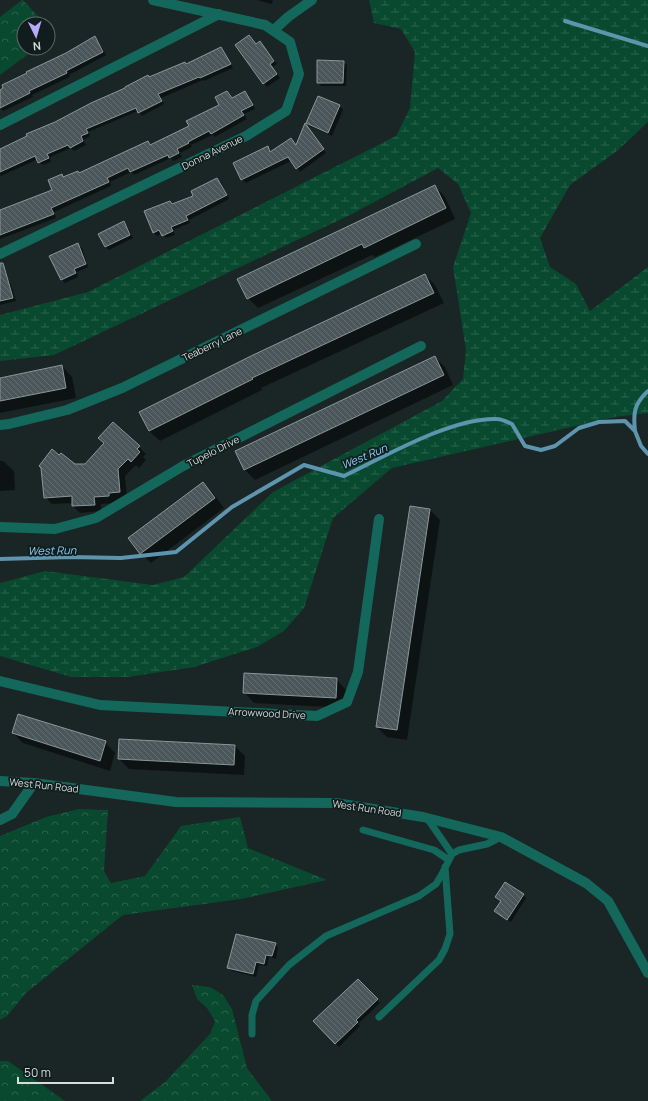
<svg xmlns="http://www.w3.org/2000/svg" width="648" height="1101" font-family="Manrope,sans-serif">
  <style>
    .forest { fill: url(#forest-crowns) }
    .wetland { fill: url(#wetland-marsh) }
    .shadow { fill: #0007 }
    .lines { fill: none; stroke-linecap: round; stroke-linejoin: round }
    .stream { stroke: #5d94ae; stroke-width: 4 }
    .building { fill: url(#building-back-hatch); stroke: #8a979a }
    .service { stroke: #13685b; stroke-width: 7 }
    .minor { stroke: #13685b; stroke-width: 10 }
    .labels { text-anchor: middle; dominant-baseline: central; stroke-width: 3.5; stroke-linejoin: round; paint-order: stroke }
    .street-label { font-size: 10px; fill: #d5dcdc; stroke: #111c1c }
    .water-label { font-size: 11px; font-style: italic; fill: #8bcff7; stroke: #111c1c }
  </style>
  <defs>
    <pattern id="forest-crowns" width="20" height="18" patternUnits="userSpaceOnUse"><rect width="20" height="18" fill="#09492f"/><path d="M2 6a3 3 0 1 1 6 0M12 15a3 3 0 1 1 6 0" fill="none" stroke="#2c634d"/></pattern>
    <pattern id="wetland-marsh" width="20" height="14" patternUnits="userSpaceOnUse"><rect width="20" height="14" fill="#09492f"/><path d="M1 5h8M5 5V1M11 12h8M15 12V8" fill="none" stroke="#2c634d"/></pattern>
    <pattern id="building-back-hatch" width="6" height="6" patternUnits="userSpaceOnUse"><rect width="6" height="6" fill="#4a5659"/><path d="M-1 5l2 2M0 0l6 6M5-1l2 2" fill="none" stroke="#636e70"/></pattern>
  </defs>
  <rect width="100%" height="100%" fill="#1a2525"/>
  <path class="forest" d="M22,0H23L45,24H24V48H36L0,75V17Z
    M79,809L108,810L104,871L111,883L145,876L181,826L240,817L248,848L327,880L241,899L123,915L26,993L7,1016L0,1020V836L46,817Z
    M192,985L210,987L223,995L232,1009L247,1068L272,1101H140L165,1082L210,1034L215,1021L207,1008L197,999Z
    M0,1061H8L65,1101H0Z"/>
  <path class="wetland" d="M369,0H648V122L617,151L570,185L540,238L550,267L576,284L590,311L648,267V413L615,417L392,468L333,518L304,608L284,631L257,647L194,667L128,677H71L0,656V583L45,571L153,585L184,577L273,492L442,401L463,379L466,350L453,267L471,213L458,184L438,168L350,215L54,355L0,361V315L88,292L396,136L410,108L415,52L401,29L374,23Z"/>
  <path class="shadow" d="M257,0H273L272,4Z
    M95,38L98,41L106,55L69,75L70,77L32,95L33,97L3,111L0,108V91Z
    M260,42L277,64L272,67L280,78L267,87L237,45H256Z
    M224,52L233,68L204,81L203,80L161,98L164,104L142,116L138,111L88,132L90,136L83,140L86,145L74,151L71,148L50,157L51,162L42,165L38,159L1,176L0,175V150L150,78Z
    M343,62L347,65L346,86H321L318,82Z
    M227,92L233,99L245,92L248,96L255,109L244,114L247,119L215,137L213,135L191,145L192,147L180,153L182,157L173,161L171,158L134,175L131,172L110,182L111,186L54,212L56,218L0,239V211L53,190L62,175L64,178L80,174L148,143L151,145L190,126L220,105Z
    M318,97L340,106L343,110L332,136L310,126L307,123Z
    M306,125L326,153L300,172L291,161L246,183L242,180L234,164L267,147L272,153L291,139L297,146Z
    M217,179L221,182L229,199L189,220L190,223L173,230L175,235L166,238L162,233L157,236L153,232L170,202L173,205L195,196Z
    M435,186L445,197L455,219L375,257L372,255L258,308L248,298Z
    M123,222L127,226L133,238L109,250L105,247Z
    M78,244L82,248L88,267L77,272L78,277L65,283L62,280L50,256Z
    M425,275L435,285L444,303L261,388L262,390L160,441L149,431Z
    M7,278L10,282L16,301L0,305V280Z
    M435,357L445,367L453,385L255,480L245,470L236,452Z
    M62,366L72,377L76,398L0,413V379Z
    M139,447L146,454L143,457L146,460L139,468L136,465L125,476L127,499L116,500V503L101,504V511L80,513L73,506V503L52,504L45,497L75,465H86Z
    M0,461H3L14,471L15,490L0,491Z
    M203,483L213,493L224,508L151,563L141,553Z
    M430,510L440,520L407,740L387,737L377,727Z
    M336,679L346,690L345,708L254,703L244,692Z
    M13,733L105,742L115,753L110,771L23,743Z
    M235,746L245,756L244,775L129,769L119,759Z
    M523,895L526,898L511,922L495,911L502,902L496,897Z
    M275,944L278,947L276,959L269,957L267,966L259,965L256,977L232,971L229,968Z
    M358,980L380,1003L358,1024L360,1026L339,1047L315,1021Z"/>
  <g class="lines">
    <path class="stream" d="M565,21L648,46
      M635,431C633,413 634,404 648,391
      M0,559L71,557L121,558L176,552L232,507L304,465L344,476C384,457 452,417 497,419C502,419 507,422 512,424L525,446L541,450L555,446L579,428L599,422L625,421L635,431L641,446L648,454"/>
  </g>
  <path class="building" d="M249,35L256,44L260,41L274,61L270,64L277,74L263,84L235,45Z
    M95,36L103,52L66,71L67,73L29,91L30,93L0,108V90L3,88L2,85L27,73L26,72L66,53Z
    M221,47L231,64L200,78L199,77L158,94L162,101L138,113L136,108L86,129L88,133L81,136L83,141L70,148L68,145L47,154L49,158L38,163L35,156L0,172V149L27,136L26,134L55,122L91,103L125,88V87L148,75L149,77L185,62L186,64Z
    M317,60L344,61L343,83H317Z
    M227,91L232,98L245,91L253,105L241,111L244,115L211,134L209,131L188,142L189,143L177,149L179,153L169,158L168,155L130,172L128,168L107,178L109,182L51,208L54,214L0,235V210L52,190L48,180L62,174L63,177L78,171L79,173L148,141L150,145L189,126L186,121L219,105L215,97Z
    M318,96L340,105L328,133L306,123Z
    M305,123L324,149L296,169L288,157L241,180L233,163L268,146L270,152L291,138L296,145Z
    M217,178L227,195L186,216L188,220L171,227L173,231L162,236L159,230L153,233L144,211L170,201L172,204L193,196L191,191Z
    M435,185L446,208L364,248L362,244L247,299L237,279Z
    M124,221L130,235L105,247L98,234Z
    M78,243L86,264L74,269L76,273L61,280L49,256Z
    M0,263H3L13,298L0,301Z
    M425,274L434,293L252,378L253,379L149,431L139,412L251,356Z
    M435,356L444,375L244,470L235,451Z
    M62,365L66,388L0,401V378Z
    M113,422L140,446L137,449L140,452L131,462L128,459L118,469L120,492L109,493V496L94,497L95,505L72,506V496L44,498L41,468L39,466L52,449L59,455L61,453L75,464H85L104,443L98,438Z
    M203,482L215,498L140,554L128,538Z
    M410,506L430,509L397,730L376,727Z
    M244,673L337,678L336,698L243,693Z
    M18,714L106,741L100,761L12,733Z
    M119,739L235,745L234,765L118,759Z
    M505,882L524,894L507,920L494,911L501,901L495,897Z
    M236,934L276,943L272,956L266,955L264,964L256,962L253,974L227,968Z
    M358,979L378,999L356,1020L358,1022L335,1044L313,1021Z"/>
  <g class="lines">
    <path class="service" d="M427,818L452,854
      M363,830L434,850L449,860
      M379,1017L439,960L445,949L450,934L445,867
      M252,1034V1015L256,1001L289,965L326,936L419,896L436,884L442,874L452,854L459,850L487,844L501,837"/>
    <path class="minor" d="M274,30L288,17L312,0
      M0,125L219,14
      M0,254L246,136L286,111L299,74L290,42L265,25L153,0
      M0,425L9,424L67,410L122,388L416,244
      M0,527L55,529L96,518L183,466L421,346
      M0,681L100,705L317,716L347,702L358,672L379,519
      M0,781L34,783L176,802L336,803L423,817L501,837L586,883L608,901L648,973
      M0,820L12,814L34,783"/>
  </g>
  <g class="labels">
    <g class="street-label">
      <text transform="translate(212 152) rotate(-26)">Donna Avenue</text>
      <text transform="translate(212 344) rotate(-26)">Teaberry Lane</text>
      <text transform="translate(213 451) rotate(-27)">Tupelo Drive</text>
      <text transform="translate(267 713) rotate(3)">Arrowwood Drive</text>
      <text transform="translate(44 785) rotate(6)">West Run Road</text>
      <text transform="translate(367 808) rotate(8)">West Run Road</text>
    </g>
    <g class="water-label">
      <text transform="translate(364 456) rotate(-23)">West Run</text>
      <text transform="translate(52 550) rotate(-1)">West Run</text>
    </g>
  </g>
  <g transform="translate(36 36) rotate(175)"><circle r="19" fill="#111c1c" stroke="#5f6969"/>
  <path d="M0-3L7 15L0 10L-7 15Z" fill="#b7abf8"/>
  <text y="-6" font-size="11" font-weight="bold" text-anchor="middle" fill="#d5dcdc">N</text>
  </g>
  <path d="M18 1077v6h95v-6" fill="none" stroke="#d5dcdc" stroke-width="2"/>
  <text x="24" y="1077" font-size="12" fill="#d5dcdc" stroke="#111c1c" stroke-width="3" paint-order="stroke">50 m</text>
</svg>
